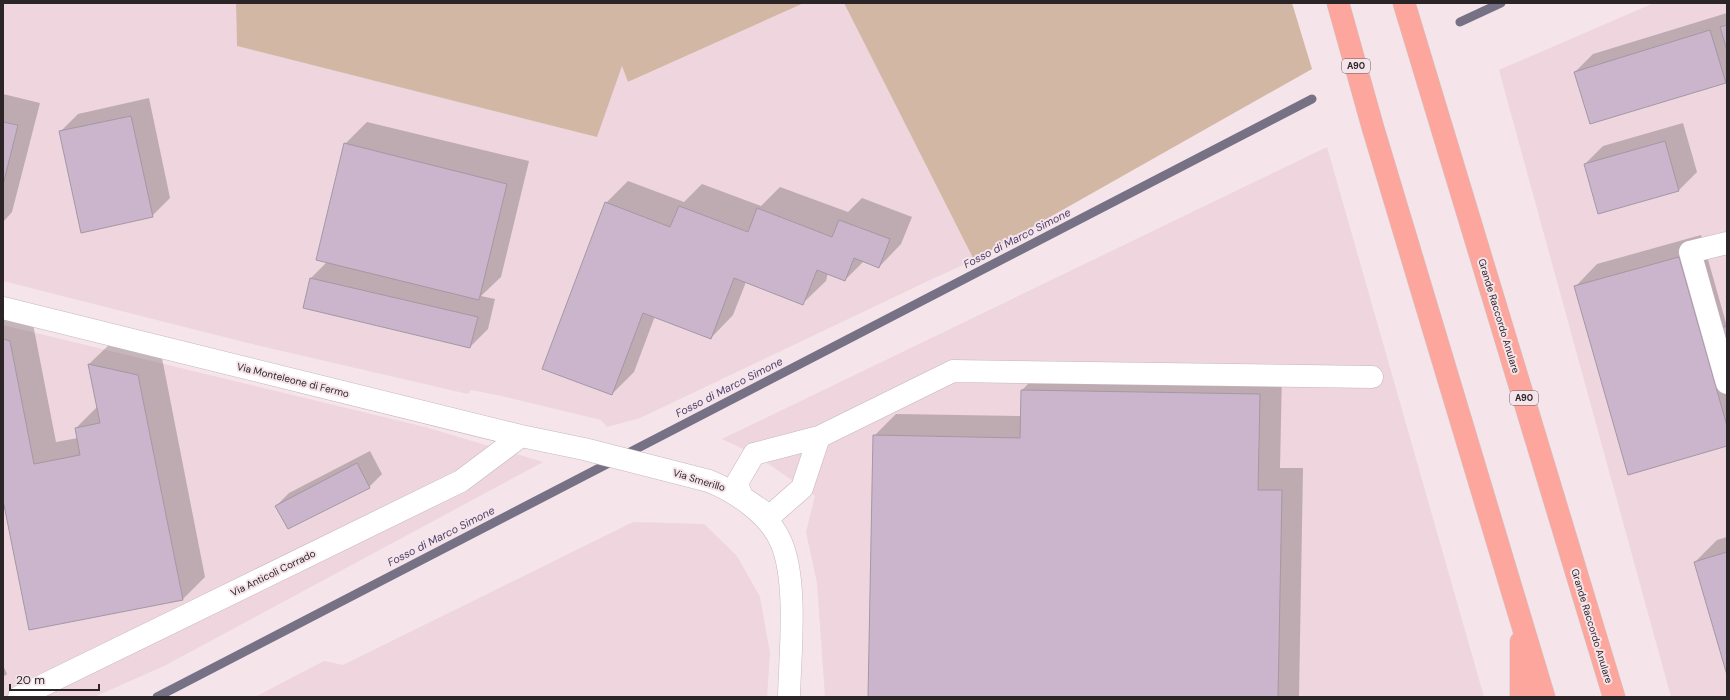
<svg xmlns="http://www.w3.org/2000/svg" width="1730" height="700" font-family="'DM Sans',sans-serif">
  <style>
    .built { fill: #eed5de }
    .green { fill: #d2b7a5 }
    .shadow { fill: #0003 }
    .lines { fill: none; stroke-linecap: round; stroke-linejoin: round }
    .stream { stroke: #777185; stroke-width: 9 }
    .building { fill: #cbb5cc; stroke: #a398a3 }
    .minor-casing { stroke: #c7b7bc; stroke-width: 23 }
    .highway-casing { stroke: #cccbcb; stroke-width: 23 }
    .minor { stroke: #fff; stroke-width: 22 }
    .highway { stroke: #fca69e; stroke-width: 22 }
    .labels { text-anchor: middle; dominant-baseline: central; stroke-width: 4; stroke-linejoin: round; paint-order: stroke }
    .shield { fill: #f5e4e9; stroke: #685e61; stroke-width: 1 }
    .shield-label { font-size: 9px; font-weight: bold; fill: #2b2527 }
    .street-label { font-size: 10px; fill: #2b2527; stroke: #f5e4e9 }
    .water-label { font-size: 11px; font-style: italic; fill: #493e69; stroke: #f5e4e9 }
  </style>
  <rect width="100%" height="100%" fill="#f5e4e9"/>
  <path class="built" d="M3,3H236L237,46L597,136L622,66L629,82L804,3H844L974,260L930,280L640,418L607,427L601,420L502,396L471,390L468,394L248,343L3,281Z
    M1654,3H1727V697H1671L1499,70Z
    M1327,147L1484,697H825L817,583L806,532L815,496L754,454L722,439Z
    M3,325L425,427L543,462L164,666L94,697H3Z
    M633,522L704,524L737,556L760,597L770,653L767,697H255L324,661L343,665Z"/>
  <path class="green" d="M236,3H804L628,82L622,66L597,137L237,46Z
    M844,3H1292L1312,69L974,260Z"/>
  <path class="shadow" d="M1727,13V80L1725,82L1575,72L1593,54Z
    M3,94L40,103L12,212L3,222Z
    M149,98L170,198L152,216L60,132L78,114Z
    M367,122L529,161L501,277L481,296L495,299L488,329L470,347L304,307L311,278L327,262L345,144Z
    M1683,123L1697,172L1679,190L1585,164L1603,146Z
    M628,181L684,202L702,184L761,206L780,187L848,212L862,198L912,217L901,244L879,267L864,261L845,280L828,273L826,281L803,303L746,282L733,315L711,338L655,316L634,372L612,394L606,203Z
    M1701,235L1726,323L1727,321V445L1575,287L1597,264Z
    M3,311L32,319L56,442L78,438L76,428L98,406L89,364L112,342L161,353L205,577L183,599L30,629L3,495Z
    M1044,368L1282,372L1280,468H1303L1299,697H869L874,436L896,414L1021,416L1022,390Z
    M370,451L382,474L369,487L276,506L289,493Z
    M1727,537V671L1695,562L1717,540Z
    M3,665L7,674L3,677Z"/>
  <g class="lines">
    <path class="stream" d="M1460,22L1501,3
      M157,697L1312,99"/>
  </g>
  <path class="building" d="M1727,25V50L1720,27Z
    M1710,30L1726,83L1590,124L1574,72Z
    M131,116L153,217L81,233L59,131Z
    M3,122L18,125L3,185Z
    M1665,141L1679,191L1598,214L1584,164Z
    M344,143L507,184L479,300L316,260Z
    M605,202L670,227L679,206L748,232L757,208L832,237L839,220L890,239L879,268L854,258L845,281L817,270L803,305L734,278L711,339L643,313L612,395L542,369Z
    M1679,257L1727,426V446L1628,475L1574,286Z
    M310,278L478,317L470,348L303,308Z
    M1727,326V359L1718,329Z
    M3,339L10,341L34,464L80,455L75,428L100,423L88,364L138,375L183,600L29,630L3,500Z
    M1021,390L1260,394L1258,490H1282L1278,697H868L873,435L1020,438Z
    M357,463L370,488L288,529L275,506Z
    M1727,552V675L1694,562Z"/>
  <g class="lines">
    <g class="minor-casing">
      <path id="minor" d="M1727,243L1690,252L1727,383
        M3,308L521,436L584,449L709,481C736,492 769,514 781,542C798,581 790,654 789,697
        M819,437L802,488L770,516L742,497L737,483L754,454L819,437L953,371L1372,377
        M19,697L461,481L521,436"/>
    </g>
    <g class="highway-casing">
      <path id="highway" d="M1338,3L1373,128L1544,697
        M1404,3L1614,697
        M1521,697V642"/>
    </g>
    <use href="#minor" class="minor"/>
    <use href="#highway" class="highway"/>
  </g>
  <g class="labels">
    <g class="shield">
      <rect x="1342" y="59" width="28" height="14" rx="3"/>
      <rect x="1510" y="391" width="28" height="14" rx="3"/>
    </g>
    <g class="shield-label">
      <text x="1356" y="66">A90</text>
      <text x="1524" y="398">A90</text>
    </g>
    <g class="street-label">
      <text transform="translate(1499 316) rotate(73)">Grande Raccordo Anulare</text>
      <text transform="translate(293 380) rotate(14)">Via Monteleone di Fermo</text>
      <text transform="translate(699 480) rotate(17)">Via Smerillo</text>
      <text transform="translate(273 573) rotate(-26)">Via Anticoli Corrado</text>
      <text transform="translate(1592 626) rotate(73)">Grande Raccordo Anulare</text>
    </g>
    <g class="water-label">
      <text transform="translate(1017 238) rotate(-27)">Fosso di Marco Simone</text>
      <text transform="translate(729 387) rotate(-27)">Fosso di Marco Simone</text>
      <text transform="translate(441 536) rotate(-27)">Fosso di Marco Simone</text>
    </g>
  </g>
  <rect width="1730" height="700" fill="none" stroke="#2b2527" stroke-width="8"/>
  <path d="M10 684v6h89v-6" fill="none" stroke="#2b2527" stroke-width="2"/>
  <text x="16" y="684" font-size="12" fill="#2b2527" stroke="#f5e4e9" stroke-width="3" paint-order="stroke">20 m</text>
</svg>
